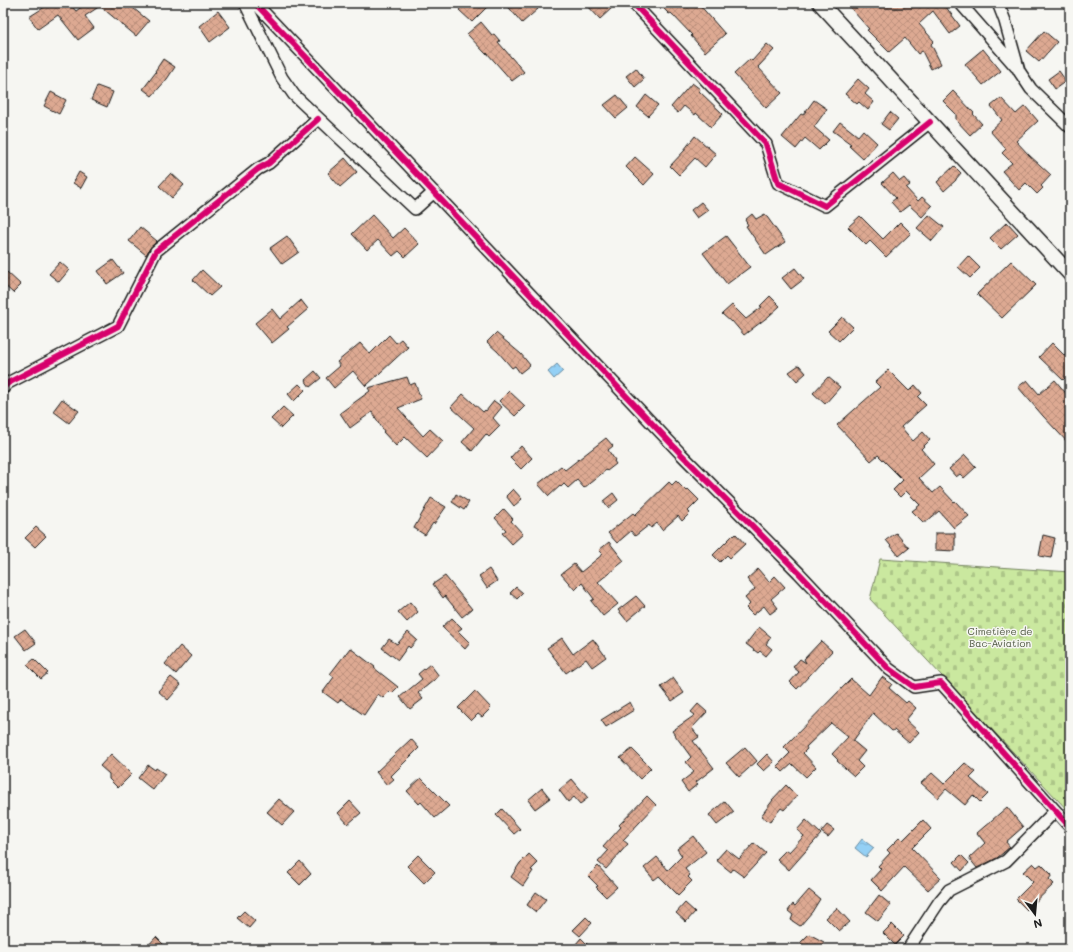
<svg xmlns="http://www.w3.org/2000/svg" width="1073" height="952" font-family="Mali,sans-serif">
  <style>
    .cemetery { fill: url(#cemetery-stones); stroke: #73825e }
    .water { fill: url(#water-ripples); stroke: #64889e }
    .building { fill: url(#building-cross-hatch); stroke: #1c1c1c }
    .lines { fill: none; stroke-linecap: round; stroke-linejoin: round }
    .minor-casing { stroke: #1c1c1c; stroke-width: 14 }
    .tertiary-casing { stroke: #1c1c1c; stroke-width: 17 }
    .minor { stroke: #f6f6f2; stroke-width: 11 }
    .tertiary { stroke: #f6f6f2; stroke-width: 14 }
    .cycleway-casing { stroke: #f6f6f2; stroke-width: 8 }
    .cycleway { stroke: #d6006c; stroke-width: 6 }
    .labels { text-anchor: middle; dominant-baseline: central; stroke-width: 3; stroke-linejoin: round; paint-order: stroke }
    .park-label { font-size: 10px; fill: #505943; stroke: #f6f6f2 }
  </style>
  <defs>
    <pattern id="cemetery-stones" width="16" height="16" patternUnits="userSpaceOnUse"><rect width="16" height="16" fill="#cae89f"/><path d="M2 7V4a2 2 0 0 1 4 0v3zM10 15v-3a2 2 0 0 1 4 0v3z" fill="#adc688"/></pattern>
    <pattern id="water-ripples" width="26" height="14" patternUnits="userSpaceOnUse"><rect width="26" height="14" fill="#94d0f5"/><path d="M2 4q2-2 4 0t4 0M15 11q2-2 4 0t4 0" fill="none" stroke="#7fb2d1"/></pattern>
    <pattern id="building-cross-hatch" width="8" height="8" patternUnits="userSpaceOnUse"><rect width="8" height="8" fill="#dda992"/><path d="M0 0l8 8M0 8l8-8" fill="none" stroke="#bd917d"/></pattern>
  </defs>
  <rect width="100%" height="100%" fill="#f6f6f2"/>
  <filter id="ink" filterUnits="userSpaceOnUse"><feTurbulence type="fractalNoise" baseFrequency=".025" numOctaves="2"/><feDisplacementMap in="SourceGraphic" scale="8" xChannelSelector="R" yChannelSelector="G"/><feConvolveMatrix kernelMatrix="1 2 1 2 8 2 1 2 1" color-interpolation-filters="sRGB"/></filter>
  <g filter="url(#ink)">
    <path class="cemetery" d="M880,559L1070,572V813L870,599Z"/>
    <path class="water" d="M557,364L563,371L554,379L548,372Z
      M862,839L874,848L866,857L855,848Z"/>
    <path class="building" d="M51,3H69L76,11L87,3H137L133,8L149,21L136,36L100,6L85,16L94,28L78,40L58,15L38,29L29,17Z
      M465,3H491L472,22L459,10Z
      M505,3H533L538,9L522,23Z
      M585,3H607L612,8L600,19Z
      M658,3H698L725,34L705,52L691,36L692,35L671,13L669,14Z
      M846,3H943L960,26L950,34L933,11L919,24L934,41L931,44L941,64L931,69L922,51L918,54L905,38L889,52L867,30L869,29Z
      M218,11L230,27L210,42L199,26Z
      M481,22L492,35L494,34L500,41L498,42L524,72L512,81L487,53L486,54L467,34Z
      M1044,31L1057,42L1039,62L1026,51Z
      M767,44L774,50L758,67L782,93L766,108L734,74L750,59L752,61Z
      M983,49L1001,71L983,85L965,64Z
      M163,59L175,67L167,79L152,96L143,89L156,72L155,71Z
      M636,68L644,79L635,87L626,76Z
      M1059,71L1066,81L1055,89L1048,79Z
      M858,79L869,89L865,94L874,102L868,110L859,102L857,104L845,94Z
      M692,83L700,89L699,91L723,114L711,127L696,113L695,115L684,106L678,113L671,107Z
      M97,86L113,92L107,107L91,100Z
      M953,91L974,113L973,114L982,124L970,135L956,120V114L943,101Z
      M51,92L66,100L59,114L44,106Z
      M617,95L628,108L616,118L604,105Z
      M646,95L658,105L648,116L637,107Z
      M1001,98L1016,114L1025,106L1038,121L1016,141L1029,155L1051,175L1041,186L1043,188L1037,194L1026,183L1019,190L1002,171L1012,163L1002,153L1006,149L990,131L1002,120L991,106Z
      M814,100L827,109L814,127L829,140L819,150L805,138L796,149L782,137L801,114L803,115Z
      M890,112L898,119L889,130L881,124Z
      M840,122L858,136L863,130L877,143L863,159L849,146L851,144L833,131Z
      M695,136L716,154L705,167L695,158L679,175L670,166L685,150H684Z
      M635,157L654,174L644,185L626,167Z
      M345,158L357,172L340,187L328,173Z
      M954,166L961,173L956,179V180L944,191L937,182Z
      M79,172L87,177L81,188L73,183Z
      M171,173L184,185L172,198L159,186Z
      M893,173L900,181L904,178L910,185L906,188L918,201L922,197L932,206L922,217L909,205L900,212L891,202L896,198L882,183Z
      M701,202L708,210L697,218L691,210Z
      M752,214L756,219L765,214L785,242L766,255L746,226L748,225L745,220Z
      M372,215L393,238L404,228L419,244L405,257L399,251L393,256L378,240L367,250L352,234Z
      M929,215L944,227L932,241L917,228Z
      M860,216L883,239L900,222L911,233L886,257L870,241L866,245L848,227Z
      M1007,222L1018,234L1001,249L990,238Z
      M140,227L157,241L150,248L146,255L129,241Z
      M287,236L299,252L282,264L270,248Z
      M726,236L750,267L727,284L703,253Z
      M968,256L980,268L970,278L958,267Z
      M113,260L123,273L107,284L98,271Z
      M1011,261L1036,285L1002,318L977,294Z
      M60,262L69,270L59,282L49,274Z
      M795,268L804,279L791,289L782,278Z
      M202,270L220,287L210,296L193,280Z
      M7,272L21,285L13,293L3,284V276Z
      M770,296L780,306L769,316L744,335L732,321L731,322L722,314L732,305L746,319L762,307L760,306Z
      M301,300L308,309L287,327L289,329L272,343L255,323L272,309L280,319Z
      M842,317L853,327L839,341L828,331Z
      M496,333L521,354L530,365L520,373L515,366L512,368L498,352L487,342Z
      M389,335L396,343L401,339L408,347L366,386L353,371L334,388L326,378L340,366L337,362L360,343L370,354Z
      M1052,343L1070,361V373L1063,380L1039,357Z
      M799,365L806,373L797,381L789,372Z
      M888,370L909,391L915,385L922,393L918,397L926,405L901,427L913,441L923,432L930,440L921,449L934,464L919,478L933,493L940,487L954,502L955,501L969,516L954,528L939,511L926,522H923L912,511L920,505L906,491L900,497L893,490L903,480L878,455L871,461L837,425L880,387L875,382Z
      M315,371L321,378L310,387L305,380Z
      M407,377L410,385L415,383L421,399L398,408L423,436L430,429L443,441L427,458L405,437L396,446L383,432L384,431L372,412L350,428L340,413L370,391L368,388Z
      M828,377L840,387L825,404L813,393Z
      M1027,380L1039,394L1055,380L1070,398V445L1043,416L1018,387Z
      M299,384L305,390L294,401L288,394Z
      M509,391L525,406L515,416L499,401Z
      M463,394L483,412L485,410L486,411L494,401L502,407L493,418L500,426L489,437L486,434L472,451L462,442L474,428L451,407Z
      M62,399L79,411L69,423L53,411Z
      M283,407L293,416L281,428L271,419Z
      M606,438L613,446L608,450L615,460L614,461L616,464L607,471L606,470L584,488L577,480L568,488L564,484L561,487L560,486L549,496L538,484L561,466L565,470Z
      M521,446L532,458L521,469L510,458Z
      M965,455L976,467L964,478L960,474L956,477L949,469Z
      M676,481L686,491L688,489L699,500L688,511L690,513L682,521L678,516L662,530L657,523L651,528L649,525L635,536L631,531L617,543L608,533L633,513L635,515L669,482L672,485Z
      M513,489L522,499L514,506L506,496Z
      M613,493L618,500L608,508L603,501Z
      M456,494L469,502L464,510L452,502Z
      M431,498L446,507L434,524L433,523L425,535L414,528Z
      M504,509L513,519L511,521L523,534L512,544L502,533L506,530L495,518Z
      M36,527L46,536L35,547L25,538Z
      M896,533L909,548L899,556L886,540Z
      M935,533H955V551L935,550Z
      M736,534L745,544L730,558L727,555L720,562L713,555L733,535L734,536Z
      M1043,535L1055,538L1051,558L1039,556Z
      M609,542L624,561L598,582L618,604L603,616L591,601L594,599L582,583L575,590L561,574L574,564L581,572L603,554L599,550Z
      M489,569L497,581L487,588L479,576Z
      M758,569L769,582L775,576L785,587L771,599L778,608L770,614L764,606L753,615L746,608L750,604L745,598L755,589L747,579Z
      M445,576L472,609L462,617L445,596L443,598L433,584Z
      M516,587L523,593L517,599L510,593Z
      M636,596L645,606L627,621L618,610Z
      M410,602L418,612L407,622L398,612Z
      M452,618L462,628L458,631L470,643L465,649L442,627Z
      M759,627L771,637L766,644L772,649L766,656L760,651L758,653L746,644Z
      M25,629L36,643L26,650L15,636Z
      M408,632L417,640L410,648L408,646L398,660L382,648L389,639L397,644Z
      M562,638L573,654L593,639L606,657L592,667L586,659L566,673L547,648Z
      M821,641L832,651L797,689L790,682L799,672L793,667L800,659L806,663L804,659Z
      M180,646L191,656L176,674L165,664Z
      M350,648L375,667L374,668L398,687L392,693L390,691L383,698L378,694L364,715L341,699L338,703L323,692L334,677L330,674Z
      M34,659L48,673L41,679L27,665Z
      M430,664L439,676L418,693L423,699L410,709L400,697L422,679L418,674Z
      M171,677L181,685L168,700L158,691Z
      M882,677L892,684L889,688L906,703L908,701L916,708L906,720L919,732L909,743L894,730L892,731L873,713L853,741L865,751L857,761L863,767L854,776L837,761L838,760L832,754L848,737L831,723L806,747L807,749L803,753L816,767L806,777L792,764L783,772L777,766L790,753L784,747L851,679L869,695Z
      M673,678L684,693L672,701L661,687Z
      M475,691L491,708L482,717L478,714L471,721L458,708Z
      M630,702L634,710L606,727L601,720Z
      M698,704L707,712L692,728L699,737L693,741L714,768L696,782L698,784L688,792L681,782L694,772L686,762L691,757L672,731L695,715L691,712Z
      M411,739L419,748L391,776L394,779L387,785L376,772Z
      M745,747L757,761L739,777L726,763Z
      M632,749L651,768L640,779L620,758Z
      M111,754L132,774L118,788L109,779V774L100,766Z
      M767,754L774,762L764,771L757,764Z
      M965,763L976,772L970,778L988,794L980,802L973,795L965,805L946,789L938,798L921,783L932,773L944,784Z
      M148,765L155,770L156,768L165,774L153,790L138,778Z
      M421,778L449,806L435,818L421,802L419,804L407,791Z
      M572,779L588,798L580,804L574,797L568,802L559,790Z
      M786,785L797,796L784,810L781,808L770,822L761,816L773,800H772Z
      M542,788L550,798L535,809L528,800Z
      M647,796L656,805L623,840L628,844L606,869L598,862L608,851L603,847L621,827L619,825Z
      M279,799L294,812L282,825L267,812Z
      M350,801L361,813L348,824L338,813Z
      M725,801L734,812L717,825L709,815Z
      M1007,807L1023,827L1006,842L1010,847L997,858L977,868L969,858L985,843L977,833Z
      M502,809L520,829L514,834L496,815Z
      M806,820L821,834L789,870L777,859L786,850L789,852L804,836L797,830Z
      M923,820L931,829L912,848L941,878L928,890L904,867L882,891L871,880L881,869L878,866L890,853L887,850L900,837L903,840Z
      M827,825L834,830L828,837L821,832Z
      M693,836L706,852L685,869L690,875L688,877L692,881L678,895L659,876L654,880L644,868L657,857L668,870L682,856L677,849Z
      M754,843L766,853L744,877L733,869L731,872L716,860L726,849L739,859Z
      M529,854L538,863L531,870L533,871L523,886L511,877L520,863Z
      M418,855L435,872L424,883L407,866Z
      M961,855L969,863L962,871L954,862Z
      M300,861L311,874L300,885L288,873Z
      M1033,863L1037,867L1041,864L1052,875L1049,879L1054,884L1027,910L1016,899L1033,882L1023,872Z
      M598,866L617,887L606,897L596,887L598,886L588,876Z
      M809,890L820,899L812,912L800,926L791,920L793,915L788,911L793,904L795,906Z
      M536,892L546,899L536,912L527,905Z
      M879,895L891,905L878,921L866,912Z
      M685,903L695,912L686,922L676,913Z
      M837,908L850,922L839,931L826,918Z
      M244,911L255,921L249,928L237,918Z
      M586,917L592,923L580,936L573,930Z
      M892,924L904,936L895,945L883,933Z
      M809,934L824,942L820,949H811L800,943Z
      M156,937L168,949H145Z
      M581,938L592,949H579L575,945Z"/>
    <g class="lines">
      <g class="minor-casing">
        <path id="minor" d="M245,3L282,78L294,95L415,209L434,192
          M255,3L681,454L799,573L889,669L914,687L941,683L1070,827
          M633,3L766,144L778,183L825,206L930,122
          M960,3L1016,67
          M998,3L1005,21L1019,71L1031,89L1070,127
          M3,388L8,383L118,326L156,251L258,169L269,163L318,119
          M908,949L939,902L949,890L1006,861L1055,811"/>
      </g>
      <g class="tertiary-casing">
        <path id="tertiary" d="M820,3L1070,274"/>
      </g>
      <use href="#minor" class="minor"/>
      <use href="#tertiary" class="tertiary"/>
      <g class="cycleway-casing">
        <path id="cycleway" d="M255,3L681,454L799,573L889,669L914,687L941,683L1070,827
          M633,3L766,144L778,183L825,206L930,122
          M3,388L8,383L118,326L156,251L258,169L269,163L318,119"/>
      </g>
      <use href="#cycleway" class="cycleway"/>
    </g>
  </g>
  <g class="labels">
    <g class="park-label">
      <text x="1000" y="631">Cimetière de<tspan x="1000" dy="12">Bac-Aviation</tspan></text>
    </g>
  </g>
  <rect width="1073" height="952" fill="none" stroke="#f6f6f2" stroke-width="16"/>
  <rect x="8" y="8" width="1057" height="936" fill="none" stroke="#1c1c1c" stroke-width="1.5" filter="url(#ink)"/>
  <g transform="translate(1035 914) rotate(164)" stroke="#f6f6f2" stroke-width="3" paint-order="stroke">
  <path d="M0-3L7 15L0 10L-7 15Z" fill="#1c1c1c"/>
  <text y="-6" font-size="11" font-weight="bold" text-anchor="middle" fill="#1c1c1c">N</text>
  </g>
</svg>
